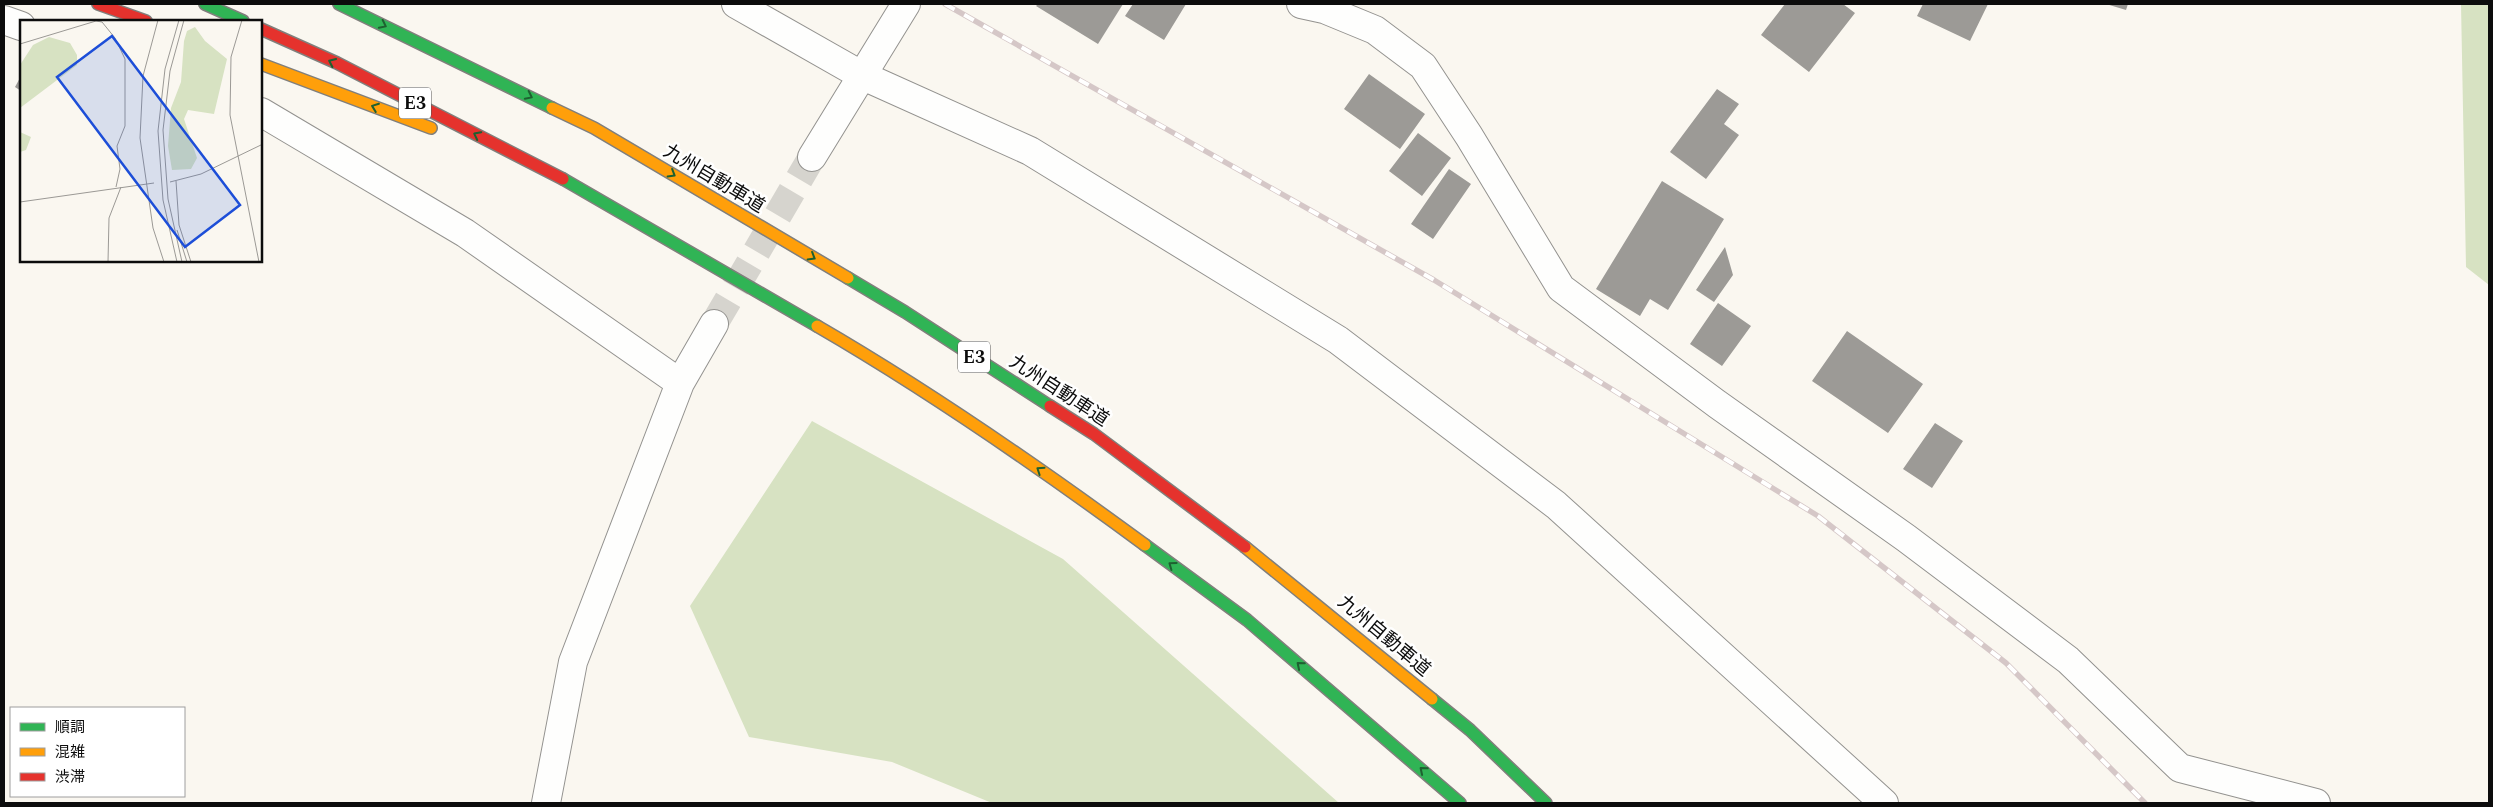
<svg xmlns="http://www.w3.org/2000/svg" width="2493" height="807" font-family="Spectral,'Noto Sans JP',serif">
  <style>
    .forest { fill: #d7e2c2 }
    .building { fill: #9c9a96 }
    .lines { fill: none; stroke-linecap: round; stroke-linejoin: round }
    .street-tunnel { stroke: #d6d4ce; stroke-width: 28; stroke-dasharray: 28 14; stroke-linecap: butt }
    .street-casing { stroke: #93928f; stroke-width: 30 }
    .fast-casing { stroke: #807f7c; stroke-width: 14 }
    .slow-casing { stroke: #807f7c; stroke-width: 14 }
    .jam-casing { stroke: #807f7c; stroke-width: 14 }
    .street { stroke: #fefefd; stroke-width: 28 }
    .fast { stroke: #30b455; stroke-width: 11 }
    .slow { stroke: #ff9f0a; stroke-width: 11 }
    .jam { stroke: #e5322d; stroke-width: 11 }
    .rail-casing { stroke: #d5c7c7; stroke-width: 5.5 }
    .rail { stroke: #fff; stroke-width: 4; stroke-dasharray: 11; stroke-linecap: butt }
    .oneway { stroke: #1e6030 }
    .labels { text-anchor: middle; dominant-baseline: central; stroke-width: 5; stroke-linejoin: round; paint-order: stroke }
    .shield { fill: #fff; stroke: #555; stroke-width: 1 }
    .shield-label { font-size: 18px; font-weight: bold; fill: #0c0c0c }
    .street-label { font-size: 19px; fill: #0c0c0c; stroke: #fff }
    .inset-road { fill: none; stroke: #9b9995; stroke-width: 1 }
    .view { fill: #1d4ed8; fill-opacity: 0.15; stroke: #1d4ed8; stroke-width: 2.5 }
    .inset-edge { fill: none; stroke: #0c0c0c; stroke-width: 2.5 }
  </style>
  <rect width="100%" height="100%" fill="#faf7f0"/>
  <path class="forest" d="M2461,4H2489V285L2466,267Z
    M812,421L1063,559L1339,803H992L892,762L749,737L690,606Z"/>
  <path class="building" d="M1038,4H1123L1098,44L1036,6Z
    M1133,4H1186L1164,40L1125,16Z
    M1785,4H1843L1855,13L1809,72L1761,35Z
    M1923,4H1988L1970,41L1917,16Z
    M2106,4H2128L2126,10Z
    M1369,74L1425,114L1400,149L1344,109Z
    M21,76V91L15,87Z
    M1717,89L1739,104L1724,124L1739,135L1706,179L1670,152Z
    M1418,133L1451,158L1422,196L1389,171Z
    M1449,169L1471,184L1433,239L1411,224Z
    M1662,181L1724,219L1668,310L1650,299L1640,316L1596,289Z
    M1725,247L1733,275L1714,302L1696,290Z
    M1718,303L1751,326L1722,366L1690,344Z
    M1847,331L1923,384L1888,433L1812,381Z
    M1935,423L1963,441L1932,488L1903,469Z"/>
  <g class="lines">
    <path class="street-tunnel" d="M714,324L812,157"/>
    <g class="street-casing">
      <path id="street" d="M736,4L861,75L1030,151L1338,340L1556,505L1884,803
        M1301,4L1324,9L1375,30L1423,66L1469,136L1561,288L1717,404L1906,538L2068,660L2180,768L2316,803
        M4,20L21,26
        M261,112L465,233L680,383
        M812,157L906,4
        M546,803L573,662L680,383L714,324"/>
    </g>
    <g class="fast-casing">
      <path id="fast" d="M205,4L243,21
        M339,4L552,108
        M563,179L817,326
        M848,278L905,312L1050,406
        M1145,545L1247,620L1460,803
        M1432,699L1470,730L1546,803"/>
    </g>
    <g class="slow-casing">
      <path id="slow" d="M261,64L431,128
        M552,108L594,128L848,278
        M817,326C931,392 1039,467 1145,545
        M1245,547L1432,699"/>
    </g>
    <g class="jam-casing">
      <path id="jam" d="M98,4L146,21
        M261,29L337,63L563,179
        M1050,406L1094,434L1245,547"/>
    </g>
    <use href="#street" class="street"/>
    <use href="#fast" class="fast"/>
    <use href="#slow" class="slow"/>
    <use href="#jam" class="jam"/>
    <g class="rail-casing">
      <path id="rail" d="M945,4L1434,280L1818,516L2006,663L2145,803"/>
    </g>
    <use href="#rail" class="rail"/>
  </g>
  <defs><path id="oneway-chevron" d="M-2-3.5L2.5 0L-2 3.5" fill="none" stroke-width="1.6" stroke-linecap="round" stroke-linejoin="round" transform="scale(1.25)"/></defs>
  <g class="oneway">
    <use href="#oneway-chevron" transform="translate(383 25) rotate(26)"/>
    <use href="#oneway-chevron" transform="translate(332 62) rotate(-155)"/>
    <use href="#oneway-chevron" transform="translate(529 96) rotate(26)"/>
    <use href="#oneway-chevron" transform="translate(375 107) rotate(-159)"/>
    <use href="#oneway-chevron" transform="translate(477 135) rotate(-153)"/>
    <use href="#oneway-chevron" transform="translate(672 174) rotate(31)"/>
    <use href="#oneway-chevron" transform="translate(812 257) rotate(31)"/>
    <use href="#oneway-chevron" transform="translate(1040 470) rotate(-146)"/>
    <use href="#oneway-chevron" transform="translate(1172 565) rotate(-144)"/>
    <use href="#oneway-chevron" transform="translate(1300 665) rotate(-140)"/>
    <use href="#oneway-chevron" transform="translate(1423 770) rotate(-140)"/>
  </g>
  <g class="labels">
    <g class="shield">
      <rect x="399" y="87.5" width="32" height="31" rx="4"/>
      <rect x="958" y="341.5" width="32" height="31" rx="4"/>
    </g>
    <g class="shield-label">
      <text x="415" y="103">E3</text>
      <text x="974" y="357">E3</text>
    </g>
    <g class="street-label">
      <text transform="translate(714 179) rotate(31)">九州自動車道</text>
      <text transform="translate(1059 391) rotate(33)">九州自動車道</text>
      <text transform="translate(1384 636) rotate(40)">九州自動車道</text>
    </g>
  </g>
  <g transform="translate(20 20)">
    <rect width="242" height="242" fill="#faf7f0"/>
    <path d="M175,7L185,21L207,39L194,94L168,90L164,99L177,138L171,149L152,150L148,126L151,88L161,62L164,21L167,11ZM29,17L50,23L57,35V45L0,88V45L13,25ZM0,112L11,117L6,130L0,132Z" fill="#d7e2c2"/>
    <path class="inset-road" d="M138,0L123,56L120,118L133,208L144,242M222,0L211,37L210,95L239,242M0,24L76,1L82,2L95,18L105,39V106L97,126L100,149L96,167M156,161L159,205L171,242M150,162L181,154L243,124M0,182L134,163M157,210L167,242M88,242L89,198L101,167M157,242L143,180L138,111L145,49L159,0M162,242L148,179L143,110L150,51L164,0"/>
    <path class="view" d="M92,16L220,185L165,227L37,57Z"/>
    <rect width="242" height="242" class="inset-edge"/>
  </g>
  <rect width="2493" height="807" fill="none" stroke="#0c0c0c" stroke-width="10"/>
  <rect x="10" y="707" width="175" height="90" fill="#ffffff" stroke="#9e9e9e"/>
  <rect x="20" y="723" width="25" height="8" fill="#30b455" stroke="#9e9e9e"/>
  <text x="55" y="732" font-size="15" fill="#0c0c0c">順調</text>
  <rect x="20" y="748" width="25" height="8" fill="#ff9f0a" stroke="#9e9e9e"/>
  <text x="55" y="757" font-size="15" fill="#0c0c0c">混雑</text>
  <rect x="20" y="773" width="25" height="8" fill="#e5322d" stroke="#9e9e9e"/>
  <text x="55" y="782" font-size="15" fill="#0c0c0c">渋滞</text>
</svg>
